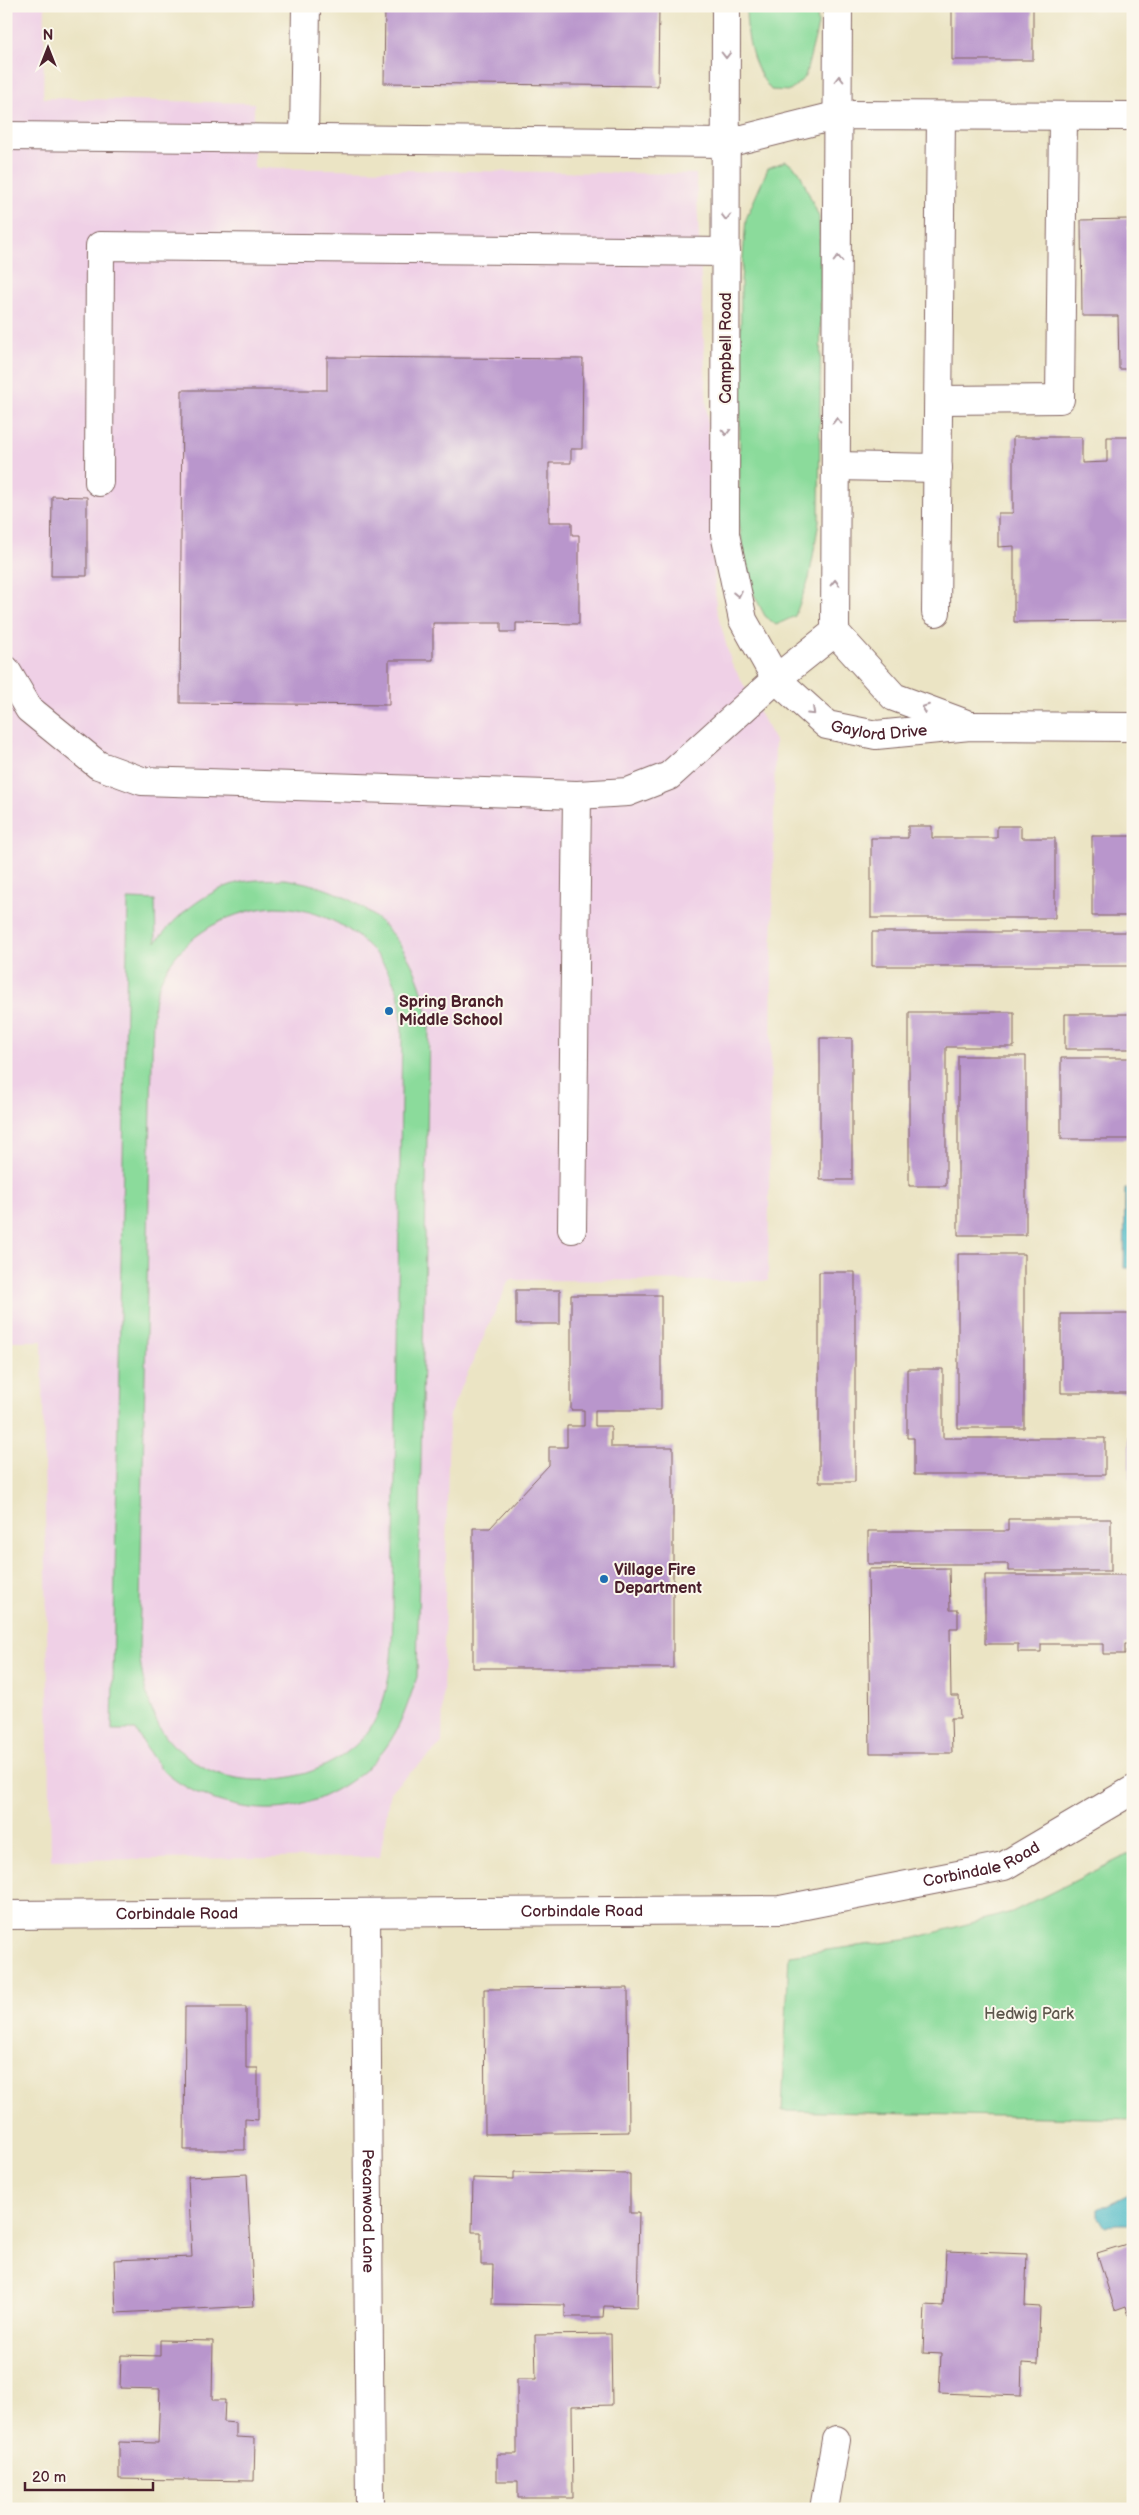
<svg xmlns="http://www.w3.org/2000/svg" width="1139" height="2515" font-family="'Balsamiq Sans',sans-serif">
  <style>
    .built { fill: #efd0e6 }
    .green { fill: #8bdb9b; stroke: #6a7d63; fill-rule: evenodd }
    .water { fill: #4cb9c6; stroke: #4b6c78 }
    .building { fill: #b996cc }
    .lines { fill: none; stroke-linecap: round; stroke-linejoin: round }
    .minor-casing { stroke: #826461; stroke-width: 30 }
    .minor { stroke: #fff; stroke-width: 28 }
    .oneway { stroke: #ae9aa0 }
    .poi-dot { fill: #1f6fb2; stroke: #fbf7ec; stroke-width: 2 }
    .labels { text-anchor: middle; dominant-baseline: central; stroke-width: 4; stroke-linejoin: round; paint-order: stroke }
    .street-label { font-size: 16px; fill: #4a1f2b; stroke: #fbf7ec }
    .poi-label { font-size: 16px; font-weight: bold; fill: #4a1f2b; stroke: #fbf7ec; text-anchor: start }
    .park-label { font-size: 16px; fill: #5e574d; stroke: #fbf7ec }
  </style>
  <rect width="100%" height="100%" fill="#fbf7ec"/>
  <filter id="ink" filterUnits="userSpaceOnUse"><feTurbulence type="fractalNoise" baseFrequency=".02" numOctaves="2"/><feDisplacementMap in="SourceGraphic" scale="10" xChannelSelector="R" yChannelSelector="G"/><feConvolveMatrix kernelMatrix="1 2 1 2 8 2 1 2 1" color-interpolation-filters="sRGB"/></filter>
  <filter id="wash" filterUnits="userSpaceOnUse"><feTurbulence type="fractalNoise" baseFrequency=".0096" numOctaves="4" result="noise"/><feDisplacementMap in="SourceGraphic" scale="20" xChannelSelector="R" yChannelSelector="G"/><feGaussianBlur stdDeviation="1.12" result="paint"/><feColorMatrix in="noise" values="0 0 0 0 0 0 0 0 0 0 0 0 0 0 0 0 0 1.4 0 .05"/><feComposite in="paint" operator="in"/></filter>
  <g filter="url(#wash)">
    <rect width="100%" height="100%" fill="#ebe4c4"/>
    <path class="built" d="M6,6H45L43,98L254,103V168L696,174L716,607L731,662L775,741L768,1281L509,1280L449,1415L442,1744L390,1791L380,1857L51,1860L42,1341H6Z"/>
    <path class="green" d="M746,6H817L818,25L805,77L790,91L771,90C752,67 746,36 746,6Z
      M786,161L799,171L819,217L821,284L819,521L809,579L795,616L776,625L765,616L748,583L739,522L741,281L746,219L768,168Z
      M284,879C367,890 421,944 429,1028L417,1677C408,1703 401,1728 384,1750C363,1777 326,1800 292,1807C251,1815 197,1800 166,1773C153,1761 144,1744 136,1730H112L128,899L155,900L156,942C176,916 204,892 237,883C252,879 269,880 284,879ZM275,907C325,907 375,938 395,985C401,999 401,1016 402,1031L393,1608C392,1649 393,1695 369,1730C335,1777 259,1793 207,1769C196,1763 182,1753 173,1745C150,1722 142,1681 139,1650L153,1014C154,1007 154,998 157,991C172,941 225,910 275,907Z
      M1133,1852V2119L782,2111L789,1955L911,1939L1012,1912Z"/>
    <path class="water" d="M1125,1189H1133V1268H1124Z
      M1133,2192V2224H1117L1105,2227L1098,2216V2209Z"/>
    <g id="blocks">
      <path class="building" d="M385,6H659L658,86L384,83Z
        M952,6H1033V60H952Z
        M1128,219V229H1133V369H1119L1118,316H1082L1081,220Z
        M327,357L583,359L582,449H571V463H549V522H572V535H579V624L516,623V632H501V623H433V660H389V705L180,703L182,390H327Z
        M1013,437H1082V463L1107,462V437H1133V621L1014,622V546L998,547V513H1013Z
        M52,496L87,497V576H51Z
        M908,826H932V838H997V826H1021V838H1055V918H871V838H908Z
        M1092,836H1133V916H1092Z
        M872,932H1133V966H872Z
        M909,1012H1014V1047H946V1186H909Z
        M1065,1014H1133V1049H1065Z
        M820,1038H852V1180H820Z
        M958,1056H1026V1235H958Z
        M1061,1058H1133V1139H1061Z
        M958,1254H1024V1428H958Z
        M819,1272H855V1482H819Z
        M516,1290H560V1324H516Z
        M571,1295H661V1410H595V1426H611V1447H673V1668H473V1528H490L549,1465V1447H567V1426H584V1410H571Z
        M1061,1314H1133V1393H1061Z
        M907,1369H943V1438H1105V1475H914V1438H907Z
        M1129,1438H1133V1478H1129Z
        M1008,1519H1111V1571H1008V1564H868V1531H1008Z
        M949,1568L950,1610H958V1628H950L951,1696H959L960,1718H951L952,1753H870L868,1569Z
        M985,1575H1133V1644H1125V1654H1103V1644H1041V1652H1018V1644H985Z
        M628,1988L629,2132L485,2134L484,1989Z
        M185,2007H246V2068H258V2120L245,2119V2150H184Z
        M514,2172L630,2174V2213H639L637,2307L604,2306L603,2317H565V2305L492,2304L493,2265H481V2232H472L473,2178L514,2179Z
        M247,2174L254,2306L116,2313L114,2260L192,2257L188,2177Z
        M1133,2242V2326H1132L1126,2306L1115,2310L1097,2253Z
        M946,2251L1027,2254L1025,2306L1040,2307L1038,2364L1022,2363L1021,2396L939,2393L941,2354L923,2353L925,2305L943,2306Z
        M611,2334L612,2405L572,2406L573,2498H518V2481H497V2454H517V2379H536L535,2335Z
        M160,2340L213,2341L212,2400H225L224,2422L236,2423V2437L255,2438L254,2481L119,2479V2442L158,2443L160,2389L120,2388L121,2355L160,2356Z"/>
    </g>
  </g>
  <g filter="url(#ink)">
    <use href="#blocks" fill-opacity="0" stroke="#826461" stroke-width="1"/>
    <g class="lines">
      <g class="minor-casing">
        <g id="minor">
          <path id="s1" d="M726,6L725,534L743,620L776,679L827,725L876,735L970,726L1133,727"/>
          <path d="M6,136L727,143L839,115L1133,116"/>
          <path d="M304,138L306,6"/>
          <path d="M939,400L1060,399L1063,116"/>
          <path d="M836,466L938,468"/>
          <path d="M99,482L100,246L726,252"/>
          <path d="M936,612L941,116"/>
          <path d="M835,632L838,6"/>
          <path d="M835,632L894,697L964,723"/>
          <path d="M6,670L29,709L98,765L142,781L577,795L628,792L669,776L776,679L835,632"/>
          <path d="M572,1229L577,795"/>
          <path id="s2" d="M366,1913L370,2509"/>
          <path id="s3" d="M6,1915L780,1910L1004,1866L1133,1790"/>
          <path d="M824,2509L836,2440"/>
        </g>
      </g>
      <use href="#minor" class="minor"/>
    </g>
    <defs><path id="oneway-chevron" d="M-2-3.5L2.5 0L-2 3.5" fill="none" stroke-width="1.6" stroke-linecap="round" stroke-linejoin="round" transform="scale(1.25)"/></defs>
    <g class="oneway">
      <use href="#oneway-chevron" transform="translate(726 55) rotate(90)"/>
      <use href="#oneway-chevron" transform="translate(839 79) rotate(-90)"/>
      <use href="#oneway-chevron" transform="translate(726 217) rotate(90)"/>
      <use href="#oneway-chevron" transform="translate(838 259) rotate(-90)"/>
      <use href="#oneway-chevron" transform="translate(837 421) rotate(-90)"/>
      <use href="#oneway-chevron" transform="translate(726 432) rotate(90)"/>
      <use href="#oneway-chevron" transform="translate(835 583) rotate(-89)"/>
      <use href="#oneway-chevron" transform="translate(738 594) rotate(78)"/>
      <use href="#oneway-chevron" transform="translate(925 708) rotate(-159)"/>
      <use href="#oneway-chevron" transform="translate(812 712) rotate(43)"/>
    </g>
  </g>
  <g class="poi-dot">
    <circle cx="389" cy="1011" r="5"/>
    <circle cx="604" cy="1579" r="5"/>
  </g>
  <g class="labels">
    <g class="street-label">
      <text transform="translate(726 348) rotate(-90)">Campbell Road</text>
      <text stroke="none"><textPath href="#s1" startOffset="805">Gaylord Drive</textPath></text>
      <text stroke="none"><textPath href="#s3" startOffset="981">Corbindale Road</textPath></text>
      <text stroke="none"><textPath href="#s3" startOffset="576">Corbindale Road</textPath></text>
      <text stroke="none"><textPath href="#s3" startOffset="171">Corbindale Road</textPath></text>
      <text stroke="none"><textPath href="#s2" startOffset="298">Pecanwood Lane</textPath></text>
    </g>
    <g class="poi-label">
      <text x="399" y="1002">Spring Branch<tspan x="399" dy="18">Middle School</tspan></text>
      <text x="614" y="1570">Village Fire<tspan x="614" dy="18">Department</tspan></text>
    </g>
    <g class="park-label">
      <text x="1029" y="2014">Hedwig Park</text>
    </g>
  </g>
  <rect width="1139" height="2515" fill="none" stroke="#fbf7ec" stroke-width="25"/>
  <g transform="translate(48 48)" stroke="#fbf7ec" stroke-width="4" paint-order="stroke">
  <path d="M0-4L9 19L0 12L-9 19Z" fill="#4a1f2b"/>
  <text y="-8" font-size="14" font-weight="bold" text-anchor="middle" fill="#4a1f2b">N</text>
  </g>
  <path d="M25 2482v8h128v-8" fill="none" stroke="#4a1f2b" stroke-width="2.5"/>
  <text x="32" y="2482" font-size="15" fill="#4a1f2b" stroke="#fbf7ec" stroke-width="4" paint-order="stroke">20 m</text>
</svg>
